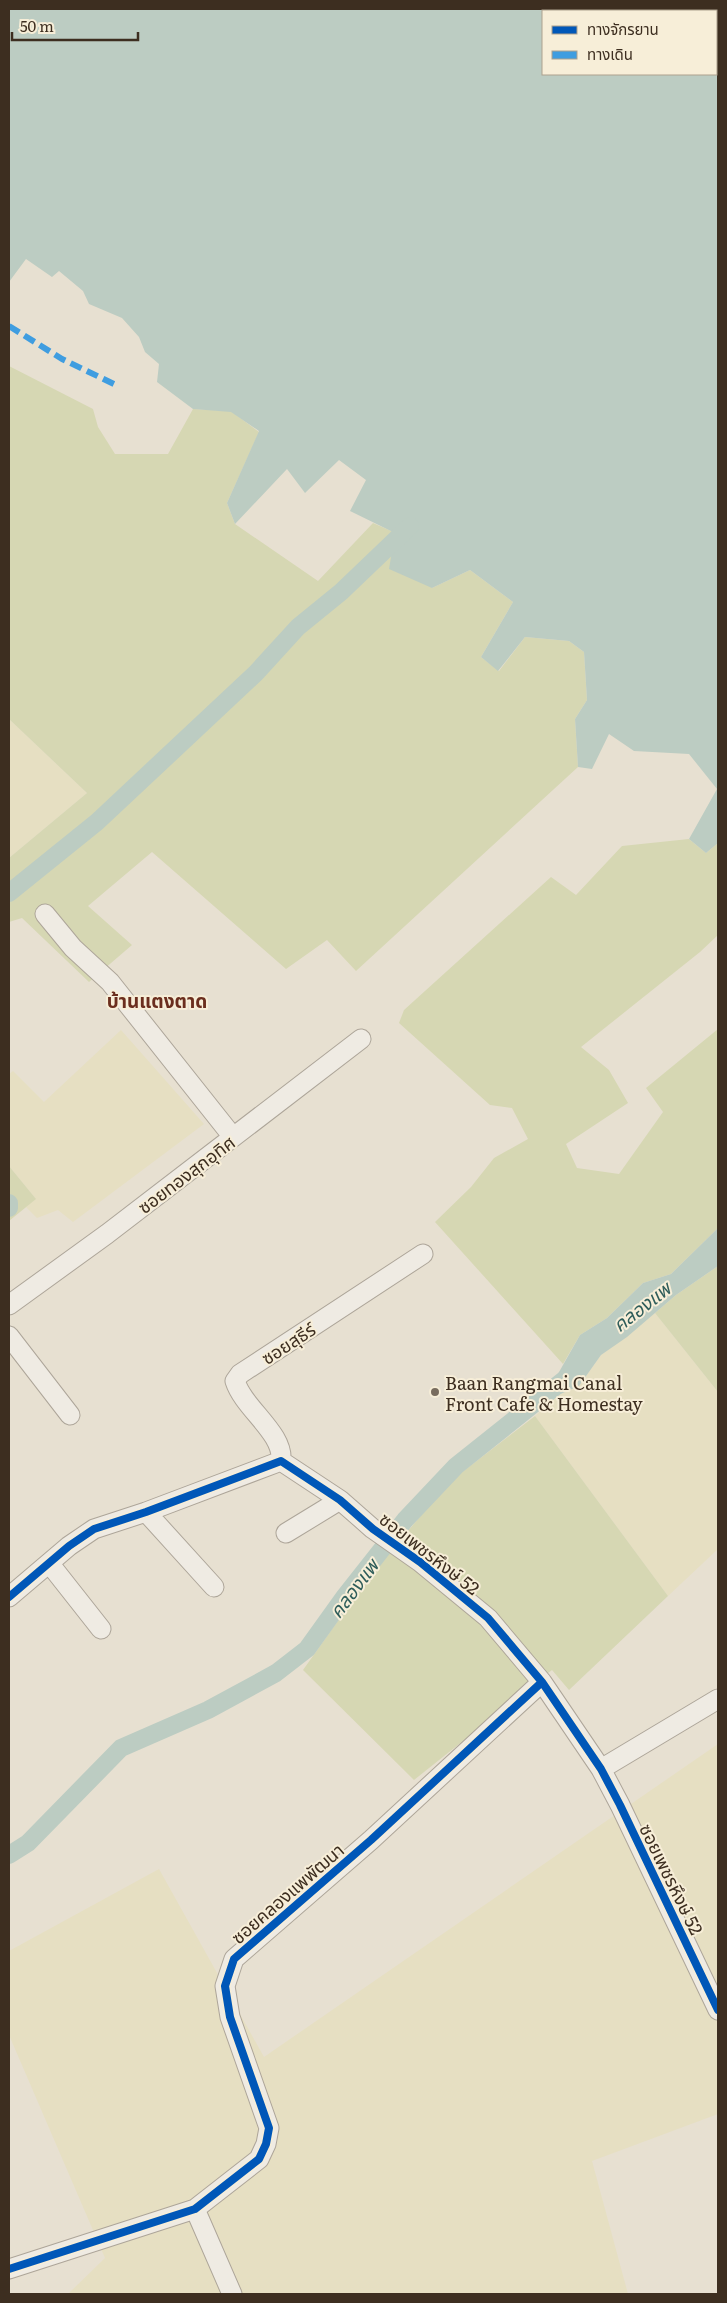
<svg xmlns="http://www.w3.org/2000/svg" width="727" height="2303" font-family="Literata,'Noto Sans Thai',serif">
  <style>
    .farmland { fill: #e6dfc2 }
    .green { fill: #d6d7b3 }
    .water { fill: #bcccc2; fill-rule: evenodd }
    .lines { fill: none; stroke-linecap: round; stroke-linejoin: round }
    .canal { stroke: #bcccc2; stroke-width: 18 }
    .minor-casing { stroke: #ada599; stroke-width: 21 }
    .minor { stroke: #efebe3; stroke-width: 19 }
    .quiet { stroke: #3f9de0; stroke-width: 6; stroke-dasharray: 12 6; stroke-linecap: butt }
    .cycleway-casing { stroke: #f7eed8; stroke-width: 11 }
    .cycleway { stroke: #0057b8; stroke-width: 8 }
    .poi-dot { fill: #786c5e; stroke: #f7eed8; stroke-width: 2 }
    .labels { text-anchor: middle; dominant-baseline: central; stroke-width: 4; stroke-linejoin: round; paint-order: stroke }
    .street-label { font-size: 18px; fill: #3d2e20; stroke: #f7eed8 }
    .poi-label { font-size: 18px; fill: #3d2e20; stroke: #f7eed8; text-anchor: start }
    .neighbourhood-label { font-size: 19px; font-weight: bold; fill: #6b2e1e; stroke: #f7eed8 }
    .water-label { font-size: 19px; font-style: italic; fill: #2f5d5a; stroke: #f7eed8 }
  </style>
  <rect width="100%" height="100%" fill="#e7e0d1"/>
  <path class="farmland" d="M9,719L87,793L9,858Z
    M121,1030L204,1124L73,1222L58,1210L37,1218L26,1207L35,1198L9,1166V1074L13,1071L44,1102Z
    M655,1313L718,1392V1549L668,1596L535,1416L558,1395L579,1386L601,1355Z
    M718,1744V2114L592,2161L628,2294H68L105,2258L9,2035V1951L159,1869L264,2057Z"/>
  <path class="green" d="M9,366L93,409L98,427L115,454H168L193,409L231,411L259,432L227,503L235,524L318,581L373,523L396,533L432,588L470,570L513,602L481,657L499,671L525,637L569,641L584,652L587,700L575,719L578,767L356,971L327,940L286,969L152,852L88,906L132,945L89,982L22,918L9,922V858L87,793L9,719Z
    M689,839L706,853L718,843V935L700,952L581,1047L609,1070L628,1103L566,1144L577,1168L619,1174L663,1112L646,1088L718,1029V1228L671,1274L643,1283L607,1318L580,1335L563,1364L435,1222L471,1187L494,1158L528,1139L512,1108L490,1105L399,1023L404,1010L551,877L576,895L622,846Z
    M9,1166L36,1199L9,1221Z
    M718,1266V1392L655,1313L676,1295Z
    M535,1416L668,1596L569,1690L552,1670L414,1780L303,1670L367,1580L448,1483Z"/>
  <path class="water" d="M9,9H718V843L706,853L689,839L717,789L689,754L634,751L609,734L592,769L578,767L575,719L587,700L584,652L569,641L525,637L498,671L481,657L513,602L470,570L432,588L389,569L395,533L350,511L366,480L339,460L305,493L287,469L235,524L227,503L259,431L231,412L193,409L157,382L159,364L145,352L139,337L122,318L89,304L83,291L59,271L52,277L26,259L9,282ZM543,11H716V74H543Z
    M718,1228V1266L676,1295L627,1337L601,1355L579,1386L558,1395H546L580,1335L607,1318L643,1283L671,1274Z"/>
  <g class="lines">
    <path class="canal" d="M9,893L97,822L256,673L298,627L341,592L410,526
      M9,1203V1208
      M9,1855L28,1843L121,1748L208,1710L276,1673L307,1649L345,1596L405,1520L456,1466L565,1379"/>
    <g class="minor-casing">
      <path id="minor" d="M45,914L73,948L110,982L233,1137
        M9,1305L107,1234L361,1039
        M9,1336L70,1415
        M281,1461C284,1433 244,1409 235,1381L240,1374L423,1254
        M146,1512L214,1587
        M286,1533L340,1500
        M49,1563L101,1629
        M9,1597L69,1546L94,1529L146,1512L281,1461L340,1500L373,1529L420,1562L488,1618L542,1682L601,1769L620,1805L718,2010
        M601,1769L718,1699
        M195,2209L232,2294
        M9,2269L195,2209L259,2159L266,2144L269,2128L230,2017L225,1986L234,1959L371,1840L542,1682"/>
    </g>
    <use href="#minor" class="minor"/>
    <path class="quiet" d="M9,326L62,359L116,385"/>
    <g class="cycleway-casing">
      <path id="cycleway" d="M9,1597L69,1546L94,1529L146,1512L281,1461L340,1500L373,1529L420,1562L488,1618L542,1682L601,1769L620,1805L718,2010
        M9,2269L195,2209L259,2159L266,2144L269,2128L230,2017L225,1986L234,1959L371,1840L542,1682"/>
    </g>
    <use href="#cycleway" class="cycleway"/>
  </g>
  <circle class="poi-dot" cx="435" cy="1392" r="5"/>
  <g class="labels">
    <g class="street-label">
      <text transform="translate(186 1174) rotate(-37)">ซอยทองสุกอุทิศ</text>
      <text transform="translate(288 1343) rotate(-33)">ซอยสุธีร์</text>
      <text transform="translate(430 1553) rotate(38)">ซอยเพชรหึงษ์ 52</text>
      <text transform="translate(672 1879) rotate(64)">ซอยเพชรหึงษ์ 52</text>
      <text transform="translate(287 1893) rotate(-41)">ซอยคลองแพพัฒนา</text>
    </g>
    <g class="poi-label">
      <text x="445" y="1382">Baan Rangmai Canal<tspan x="445" dy="21">Front Cafe &amp; Homestay</tspan></text>
    </g>
    <g class="neighbourhood-label">
      <text x="157" y="1000">บ้านแตงตาด</text>
    </g>
    <g class="water-label">
      <text transform="translate(641 1306) rotate(-38)">คลองแพ</text>
      <text transform="translate(353 1588) rotate(-53)">คลองแพ</text>
    </g>
  </g>
  <rect width="727" height="2303" fill="none" stroke="#3d2e20" stroke-width="20"/>
  <rect x="542" y="10" width="175" height="65" fill="#f7eed8" stroke="#ada18e"/>
  <rect x="552" y="26" width="25" height="8" fill="#0057b8" stroke="#ada18e"/>
  <text x="587" y="35" font-size="15" fill="#3d2e20">ทางจักรยาน</text>
  <rect x="552" y="51" width="25" height="8" fill="#3f9de0" stroke="#ada18e"/>
  <text x="587" y="60" font-size="15" fill="#3d2e20">ทางเดิน</text>
  <path d="M12 32v8h126v-8" fill="none" stroke="#3d2e20" stroke-width="2.5"/>
  <text x="20" y="32" font-size="15" fill="#3d2e20" stroke="#f7eed8" stroke-width="4" paint-order="stroke">50 m</text>
</svg>
